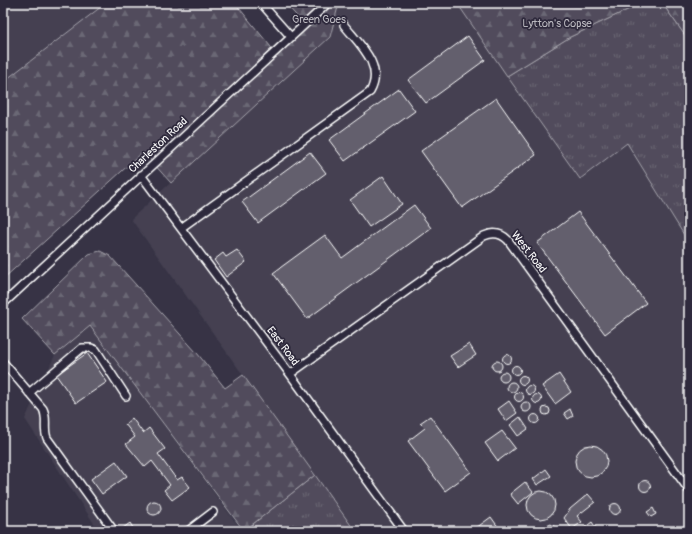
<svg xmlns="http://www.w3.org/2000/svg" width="692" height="534" font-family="Pangolin,sans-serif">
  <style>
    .built { fill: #444051 }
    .grass { fill: url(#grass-tufts); stroke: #a8a6ae }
    .forest { fill: url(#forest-firs); stroke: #a8a6ae }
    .building { fill: #635f6d; stroke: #fff }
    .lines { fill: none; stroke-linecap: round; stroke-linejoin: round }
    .service-casing { stroke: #fff; stroke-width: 10 }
    .service { stroke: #2f2a3d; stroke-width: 7 }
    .labels { text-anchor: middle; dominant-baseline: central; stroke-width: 3.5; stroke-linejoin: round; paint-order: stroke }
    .park-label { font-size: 11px; fill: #b9b7be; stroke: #2f2a3d }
    .street-label { font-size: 11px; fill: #fff; stroke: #2f2a3d }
  </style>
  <defs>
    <pattern id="grass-tufts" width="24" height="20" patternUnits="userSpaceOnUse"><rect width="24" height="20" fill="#514c5c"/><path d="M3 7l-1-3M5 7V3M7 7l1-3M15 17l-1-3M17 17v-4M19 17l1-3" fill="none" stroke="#6b6774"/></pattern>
    <pattern id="forest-firs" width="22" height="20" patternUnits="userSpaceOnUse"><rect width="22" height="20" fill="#514c5c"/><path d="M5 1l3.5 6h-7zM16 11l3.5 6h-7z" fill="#6b6774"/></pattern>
  </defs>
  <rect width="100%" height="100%" fill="#373345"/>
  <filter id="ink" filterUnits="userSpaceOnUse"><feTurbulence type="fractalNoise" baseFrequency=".025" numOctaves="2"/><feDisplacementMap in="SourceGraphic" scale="8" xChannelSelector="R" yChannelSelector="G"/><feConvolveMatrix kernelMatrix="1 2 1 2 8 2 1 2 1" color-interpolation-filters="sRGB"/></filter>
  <g filter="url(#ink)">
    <path class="built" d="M3,3H106L3,82Z
      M339,3H457L580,179L627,143L689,243V531H355L131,219L330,37Z
      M90,325L242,531H99L25,419L55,355Z"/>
    <path class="grass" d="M642,3H662L689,41V243L627,143L580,179L507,76L570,37Z
      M315,475L355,531H244Z"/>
    <path class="forest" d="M106,3H235L275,52L304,24L285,3H339L330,37L171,183L143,152L3,279V82Z
      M457,3H642L570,37L507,76Z
      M662,3H689V41Z
      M100,251L110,256L197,353L225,388L243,375L315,475L244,531L90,326L55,355L22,319L89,254Z"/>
    <path class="building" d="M468,36L485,60L426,103L408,80Z
      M399,89L415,111L345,161L329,140Z
      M496,98L536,155L462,208L421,151Z
      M310,152L326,173L258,223L242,202Z
      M383,176L402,204L369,227L350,200Z
      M414,205L431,228L307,319L273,273L325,235L342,258Z
      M578,212L646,303L605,334L537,243Z
      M237,250L246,262L226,277L214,260L223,253L226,257Z
      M469,344L476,355L458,367L450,356Z
      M87,353L107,382L76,403L56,375Z
      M502.5 359a4.5 4.5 0 1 1 9 0a4.5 4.5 0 1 1-9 0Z
      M492 366a5 5 0 1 1 10 0a5 5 0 1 1-10 0Z
      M511.5 370a4.5 4.5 0 1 1 9 0a4.5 4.5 0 1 1-9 0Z
      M499 377a5 5 0 1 1 10 0a5 5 0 1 1-10 0Z
      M559,374L571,392L555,404L542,386Z
      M518.5 380a4.5 4.5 0 1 1 9 0a4.5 4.5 0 1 1-9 0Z
      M507 387a5 5 0 1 1 10 0a5 5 0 1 1-10 0Z
      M525.5 390a4.5 4.5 0 1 1 9 0a4.5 4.5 0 1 1-9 0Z
      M514.5 397a4.5 4.5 0 1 1 9 0a4.5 4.5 0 1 1-9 0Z
      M532.5 399a4.5 4.5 0 1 1 9 0a4.5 4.5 0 1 1-9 0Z
      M509,401L517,413L506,421L498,409Z
      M521 407a5 5 0 1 1 10 0a5 5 0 1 1-10 0Z
      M542 411a4 4 0 1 1 8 0a4 4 0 1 1-8 0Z
      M570,409L573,416L568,419L564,413Z
      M530.5 419a4.5 4.5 0 1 1 9 0a4.5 4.5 0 1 1-9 0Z
      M430,416L471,472L445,491L408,441L425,428L420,423Z
      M520,417L528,429L518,436L510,425Z
      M132,418L143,433L149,428L165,449L158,454L177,480L182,477L190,487L172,500L164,490L170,485L152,461L145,467L126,444L135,437L125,424Z
      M502,431L515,448L498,461L485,443Z
      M575 461a16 16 0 1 1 32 0a16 16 0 1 1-32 0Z
      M116,461L127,476L102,494L91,479Z
      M546,469L551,476L537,485L533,479Z
      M639.5 486a5.5 5.5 0 1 1 11 0a5.5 5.5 0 1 1-11 0Z
      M525,482L533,492L518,504L510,494Z
      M527 505a14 14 0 1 1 28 0a14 14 0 1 1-28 0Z
      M588,494L595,502L577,516L582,522L572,529L564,518L570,509Z
      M147 508a7 7 0 1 1 14 0a7 7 0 1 1-14 0Z
      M609.5 509a5.5 5.5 0 1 1 11 0a5.5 5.5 0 1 1-11 0Z
      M653,508L656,514L651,517L647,512Z
      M491,517L501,531H472Z
      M592,522L596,528L592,531H580Z
      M130,523L135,531H119Z
      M551,524L555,527L556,531H545L547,526Z"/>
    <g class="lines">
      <g class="service-casing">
        <path id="service" d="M261,3L291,37
          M141,175L290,374L404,531
          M181,228L370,92C385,66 359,44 344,25
          M3,304L328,3
          M3,362L43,409C48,419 43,428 47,438L114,531
          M290,374L484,236C493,232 501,233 508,240L689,490
          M29,393L82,348H91L96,350L126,396
          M188,531L213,512"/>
      </g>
      <use href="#service" class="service"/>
    </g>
  </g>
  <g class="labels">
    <g class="park-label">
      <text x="319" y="19">Green Goes</text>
      <text x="557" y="23">Lytton's Copse</text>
    </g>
    <g class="street-label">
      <text transform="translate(158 145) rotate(-43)">Charleston Road</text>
      <text transform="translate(529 252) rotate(52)">West Road</text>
      <text transform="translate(283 346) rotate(53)">East Road</text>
    </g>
  </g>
  <rect width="692" height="534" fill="none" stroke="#2f2a3d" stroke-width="16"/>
  <rect x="8" y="8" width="676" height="518" fill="none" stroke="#fff" stroke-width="1.5" filter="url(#ink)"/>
</svg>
